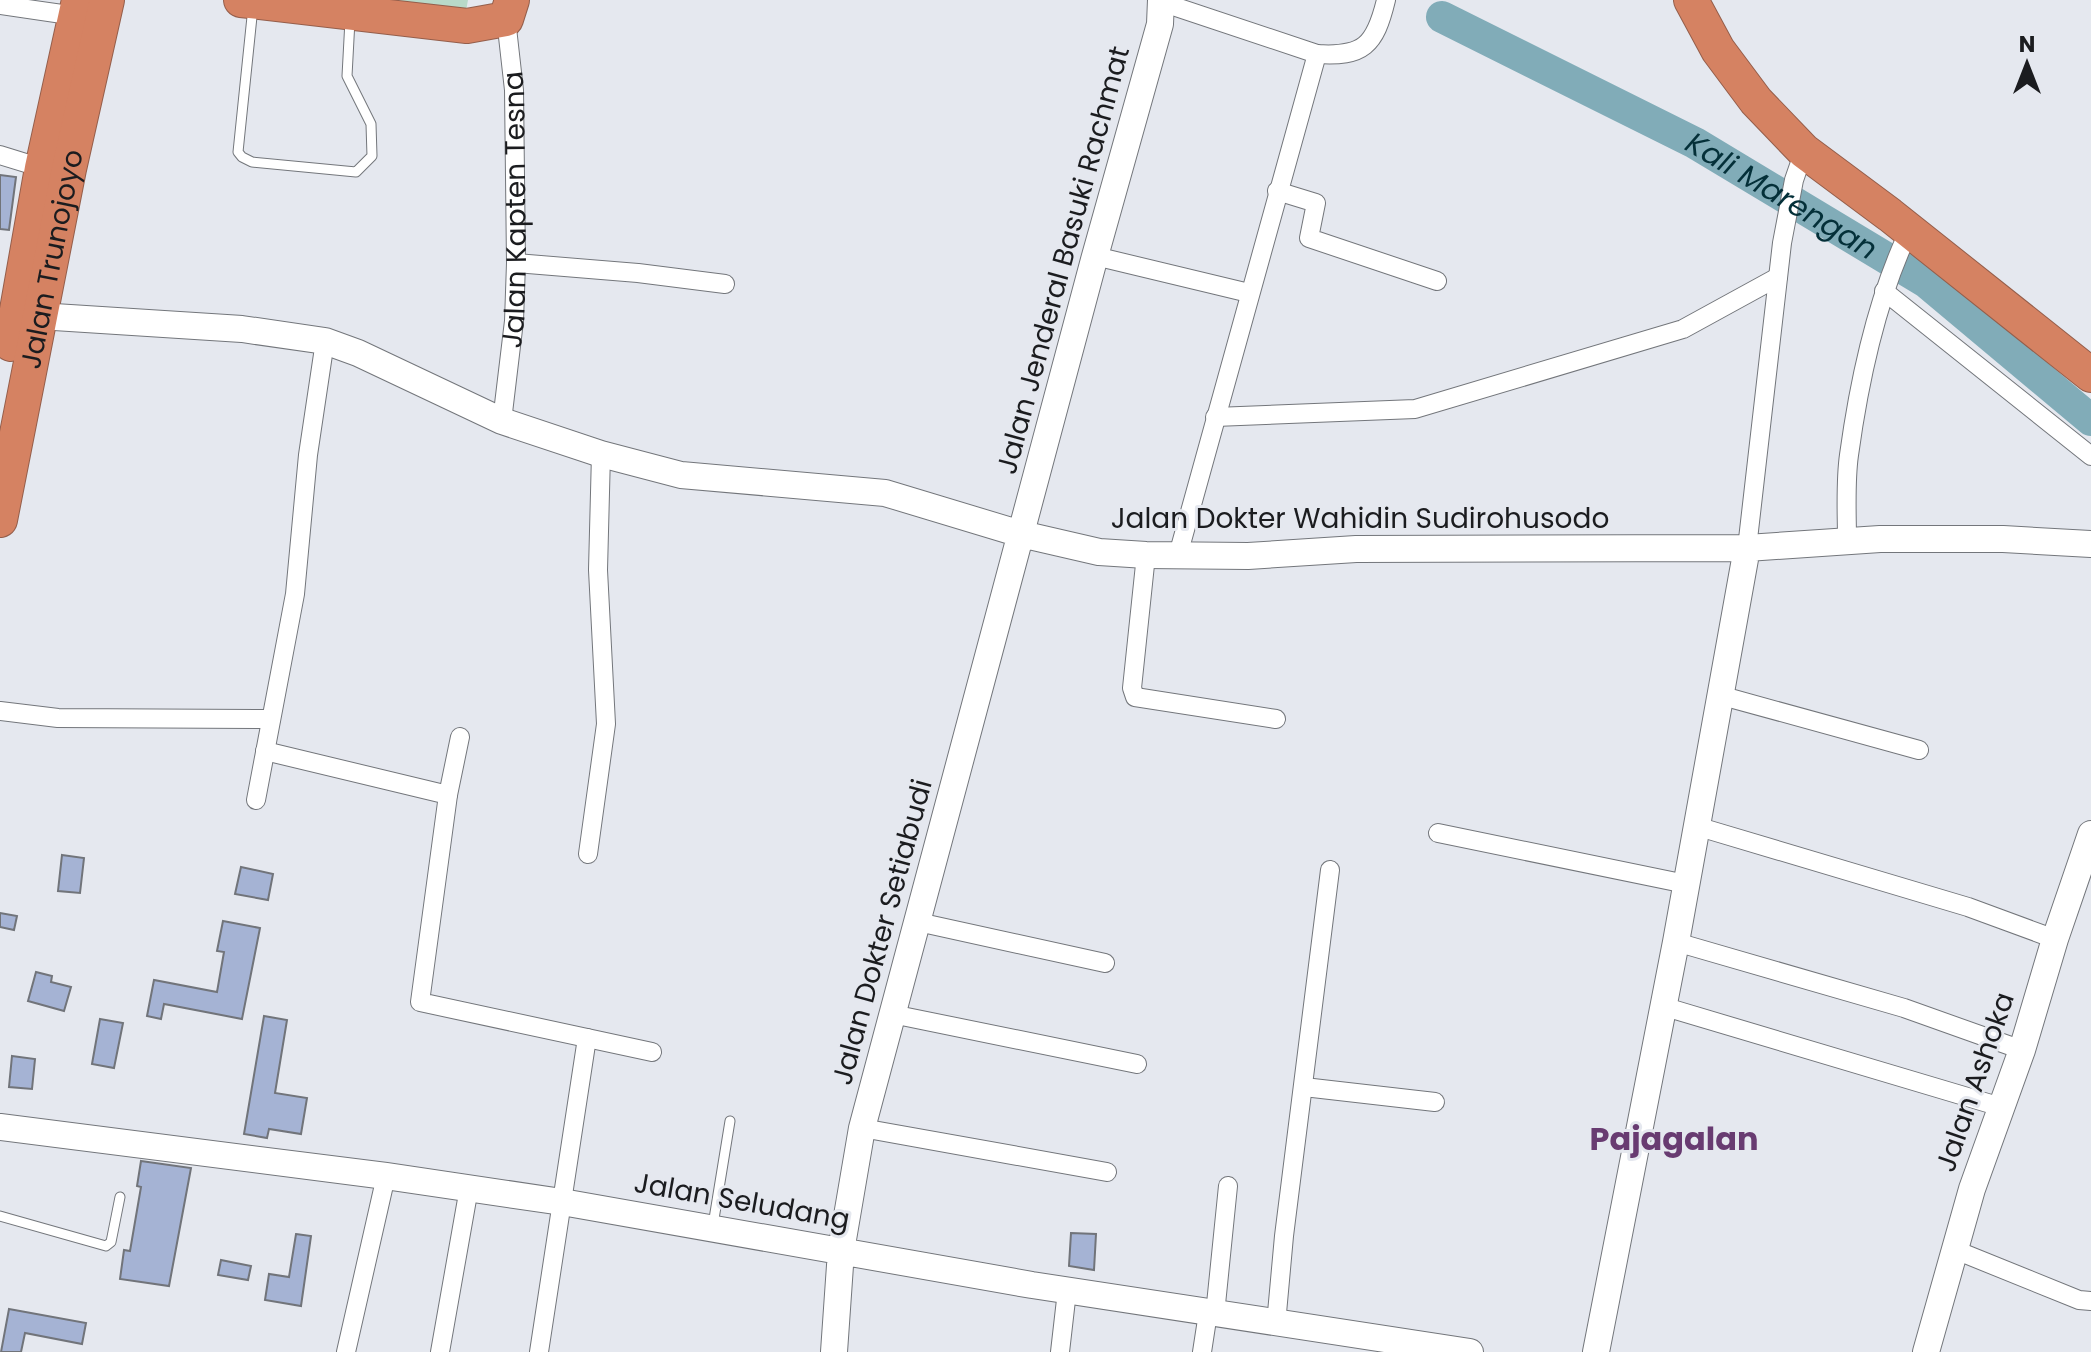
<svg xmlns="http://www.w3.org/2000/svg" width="2091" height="1352" font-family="Poppins,sans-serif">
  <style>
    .green { fill: #b8d9c9 }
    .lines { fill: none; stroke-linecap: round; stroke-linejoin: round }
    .river { stroke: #81acb8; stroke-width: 32 }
    .building { fill: #a5b3d4; stroke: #71747a; stroke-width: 2 }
    .lane-casing { stroke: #73767b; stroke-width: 11 }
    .street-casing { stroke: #73767b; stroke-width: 20 }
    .secondary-casing { stroke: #73767b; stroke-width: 28 }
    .highway-casing { stroke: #945e4b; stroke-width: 36 }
    .lane { stroke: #fff; stroke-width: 9 }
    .street { stroke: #fff; stroke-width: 18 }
    .secondary { stroke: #fff; stroke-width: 26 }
    .highway { stroke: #d58262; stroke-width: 34 }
    .labels { text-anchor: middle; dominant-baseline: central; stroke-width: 6; stroke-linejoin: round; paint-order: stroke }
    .street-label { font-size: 28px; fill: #1b1c1f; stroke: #e5e8ef }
    .water-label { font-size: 30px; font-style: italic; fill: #043039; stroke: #e5e8ef }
    .quarter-label { font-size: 32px; font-weight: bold; fill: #683b71; stroke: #e5e8ef }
  </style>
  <rect width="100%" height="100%" fill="#e5e8ef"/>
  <path class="green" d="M385,0H468L466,11Z"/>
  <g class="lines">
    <path class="river" id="s1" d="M1442,17L1695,143L1926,282L2091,420"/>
  </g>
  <path class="building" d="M0,175L16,177L9,230L0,229Z
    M62,855L84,858L80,893L58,891Z
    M241,867L273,874L268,900L235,894Z
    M0,913L17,916L14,930L0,927Z
    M223,921L260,928L242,1019L164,1004L161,1019L147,1016L154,980L217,992L224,952L217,951Z
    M36,972L52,976L51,982L71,987L64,1011L28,1001Z
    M264,1016L287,1020L275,1093L307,1098L301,1134L269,1129L267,1138L244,1134Z
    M100,1019L123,1023L114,1068L92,1064Z
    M12,1056L35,1059L32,1089L9,1087Z
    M141,1161L191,1168L169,1286L120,1279L124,1250L130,1251L141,1187L137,1186Z
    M1071,1233L1096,1234L1094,1270L1069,1266Z
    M296,1234L311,1236L301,1306L265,1300L269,1274L289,1277Z
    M221,1260L251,1266L248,1280L218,1275Z
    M9,1309L86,1323L82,1344L25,1333L21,1352H1Z"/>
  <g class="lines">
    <g class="lane-casing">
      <path id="lane" d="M253,7L238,152L242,157L252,162L356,172L372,156L371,124L347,76L350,20
        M0,1216L106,1246L111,1242L120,1197
        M713,1225L730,1121"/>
    </g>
    <g class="street-casing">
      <g id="street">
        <path d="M1161,2L1317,54C1363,57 1375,46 1386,0"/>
        <path d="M0,5L76,16"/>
        <path d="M0,155L42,168"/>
        <path d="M1277,191L1316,203L1309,238L1437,281"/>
        <path d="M1095,256L1249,293"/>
        <path d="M516,263L638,273L725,284"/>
        <path d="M1884,291L2091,456"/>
        <path d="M1215,417L1415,409L1683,329L1778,277"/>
        <path id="s2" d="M502,421L514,321L516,263L514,90L506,19"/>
        <path d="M1847,542C1847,513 1845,483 1849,455C1859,382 1877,298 1909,231"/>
        <path d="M1747,548L1782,243L1794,180L1804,151"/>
        <path d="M1146,555L1132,688L1135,697L1276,719"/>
        <path d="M1178,555L1317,54"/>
        <path d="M1719,695L1919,750"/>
        <path d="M0,711L58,718L271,719"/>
        <path d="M460,737L448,795L420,1002L652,1052"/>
        <path d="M265,751L448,795"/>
        <path d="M256,800L295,594L308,455L325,341"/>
        <path d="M1696,826L1968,907L2055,939"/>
        <path d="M1438,833L1686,884"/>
        <path d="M588,854L606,724L598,570L601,454"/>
        <path d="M918,922L1105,963"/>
        <path d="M1676,942L1904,1008L2022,1050"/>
        <path d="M1662,1006L2001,1107"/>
        <path d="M892,1014L1137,1064"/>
        <path d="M1304,1087L1435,1102"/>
        <path d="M862,1128L1107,1172"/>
        <path d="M1953,1249L2079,1300L2091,1301"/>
        <path d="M1215,1314L1228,1186"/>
        <path d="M1276,1324L1284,1236L1330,870"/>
        <path d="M346,1352L386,1176"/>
        <path d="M440,1352L469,1188"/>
        <path d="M539,1352L587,1038"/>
        <path d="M1060,1352L1067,1291"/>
        <path d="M1202,1352L1208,1313"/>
      </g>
    </g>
    <g class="secondary-casing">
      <path id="secondary" d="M23,315L242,329L325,341L358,353L502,421L601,454L681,475L885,493L1021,534L1099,552L1146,555L1248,556L1356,549L1747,548L1880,539H2003L2091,544
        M0,1127L386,1176L562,1202L1032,1285L1470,1352
        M834,1352L841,1251L862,1128L1095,256L1160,24L1161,0
        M1596,1352L1676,942L1747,548
        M1926,1352L1972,1189L2022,1050L2055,939L2091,834"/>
    </g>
    <g class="highway-casing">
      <g id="highway">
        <path d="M241,0L467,26L506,19L512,0"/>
        <path d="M1691,0L1718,50L1756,101L1804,151L1890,215L2091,375"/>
        <path d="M11,344L42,168L79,0"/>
        <path id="s3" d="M0,520L69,169L107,0"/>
      </g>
    </g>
    <use href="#lane" class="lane"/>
    <use href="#street" class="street"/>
    <use href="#secondary" class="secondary"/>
    <use href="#highway" class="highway"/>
  </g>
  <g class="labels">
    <g class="street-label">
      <text stroke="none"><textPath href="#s2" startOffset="212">Jalan Kapten Tesna</textPath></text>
      <text stroke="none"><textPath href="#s3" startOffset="266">Jalan Trunojoyo</textPath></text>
      <text transform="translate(1063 260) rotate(-75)">Jalan Jenderal Basuki Rachmat</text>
      <text x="1360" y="518">Jalan Dokter Wahidin Sudirohusodo</text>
      <text transform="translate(882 932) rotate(-75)">Jalan Dokter Setiabudi</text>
      <text transform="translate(1975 1082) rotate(-71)">Jalan Ashoka</text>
      <text transform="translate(742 1201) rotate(10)">Jalan Seludang</text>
    </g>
    <g class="water-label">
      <text stroke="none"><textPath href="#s1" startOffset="384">Kali Marengan</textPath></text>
    </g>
    <g class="quarter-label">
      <text x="1674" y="1138">Pajagalan</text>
    </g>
  </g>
  <g transform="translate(2027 64)" stroke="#e5e8ef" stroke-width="6" paint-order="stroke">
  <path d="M0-6L14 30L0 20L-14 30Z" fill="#1b1c1f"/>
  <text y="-12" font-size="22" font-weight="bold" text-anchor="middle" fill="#1b1c1f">N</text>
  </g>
</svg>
